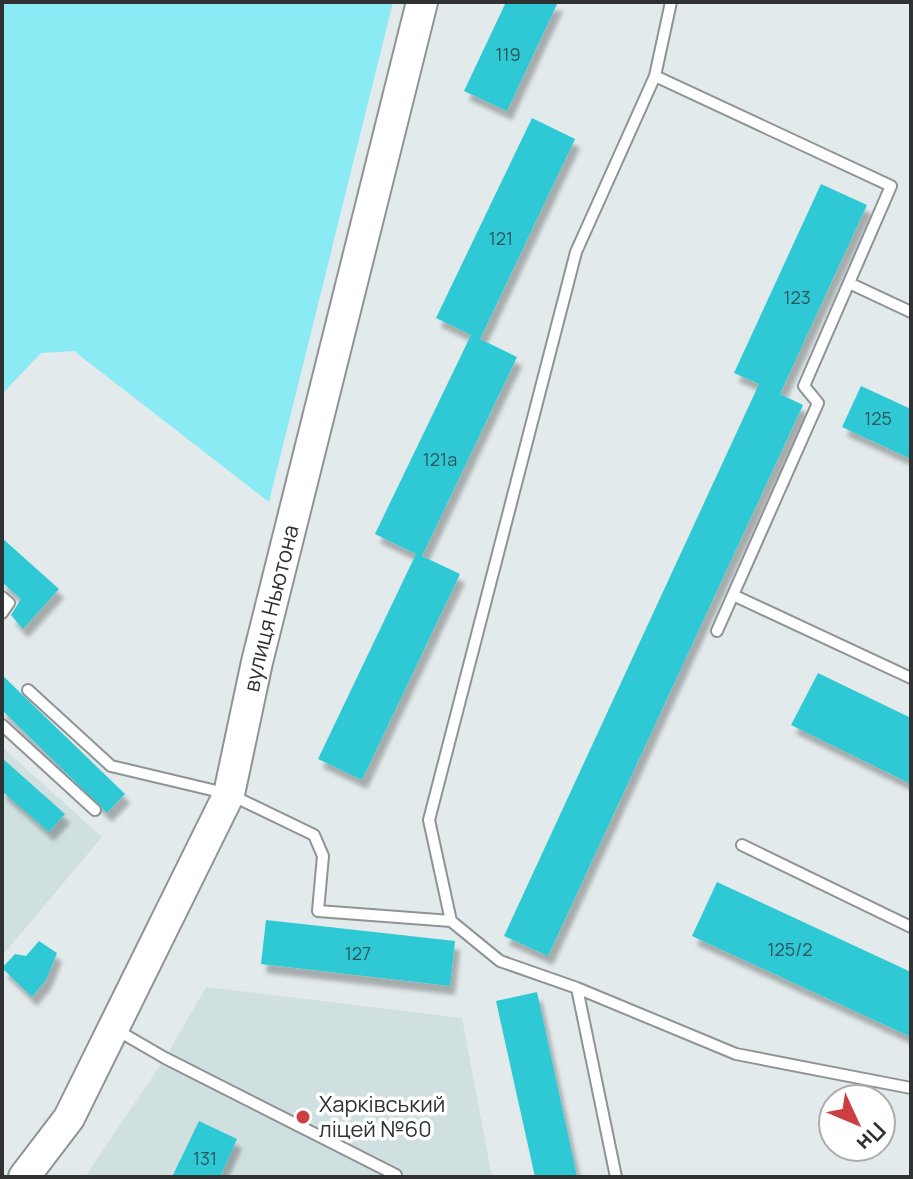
<svg xmlns="http://www.w3.org/2000/svg" width="913" height="1179" font-family="Manrope,sans-serif">
  <style>
    .built { fill: #d0e0e1 }
    .green { fill: #8aebf4 }
    .building { fill: #2dc9d5; filter: url(#shadow) }
    .lines { fill: none; stroke-linecap: round; stroke-linejoin: round }
    .lane-casing { stroke: #8e9495; stroke-width: 14 }
    .secondary-casing { stroke: #8e9495; stroke-width: 34 }
    .lane { stroke: #fff; stroke-width: 10 }
    .secondary { stroke: #fff; stroke-width: 30 }
    .poi-dot { fill: #cd3e42; stroke: #fff; stroke-width: 3 }
    .labels { text-anchor: middle; dominant-baseline: central; stroke-width: 7; stroke-linejoin: round; paint-order: stroke }
    .number-label { font-size: 18px; fill: #2e575b }
    .street-label { font-size: 22px; fill: #2f3132; stroke: #fff }
    .poi-label { font-size: 22px; fill: #2f3132; stroke: #fff; text-anchor: start }
  </style>
  <defs>
    <filter id="shadow"><feDropShadow dx="5" dy="9" stdDeviation="2" flood-color="#0004"/></filter>
  </defs>
  <rect width="100%" height="100%" fill="#e3eaeb"/>
  <path class="built" d="M2,747L102,837L2,956Z
    M206,987L462,1018L492,1177H85L165,1058Z"/>
  <path class="green" d="M2,2H393L269,502L74,351L41,353L2,394Z"/>
  <path class="building" d="M506,2H558L507,111L464,91Z
    M532,118L575,139L480,339L517,357L422,556L460,574L362,780L318,759L416,554L375,534L471,335L436,318Z
    M821,184L867,205L780,394L803,405L548,956L504,936L759,384L734,373Z
    M861,386L911,409V459L842,427Z
    M2,538L59,589L23,629L11,615L21,599L2,582Z
    M818,673L911,718V784L791,725Z
    M2,675L125,794L107,813L2,710Z
    M2,758L65,814L49,832L2,791Z
    M717,882L911,972V1037L692,936Z
    M266,920L455,941L450,986L261,964Z
    M39,941L57,953L46,980L32,997L2,968L15,954L26,956Z
    M537,992L575,1167L577,1177H535L496,1001Z
    M199,1121L237,1139L220,1177H172Z"/>
  <g class="lines">
    <g class="lane-casing">
      <path id="lane" d="M655,76L891,186L804,386L818,403L717,631
        M849,283L911,312
        M733,595L911,678
        M2,597L9,603L2,613
        M28,690L111,766L229,794L314,835L323,856L318,911L451,921L500,961L577,988L616,1177
        M2,725L95,810
        M742,845L911,927
        M451,921L429,820L576,252L655,76L671,2
        M577,988L736,1054L911,1088
        M115,1029L165,1058L396,1175"/>
    </g>
    <g class="secondary-casing">
      <g id="secondary">
        <path id="s1" d="M24,1177L69,1118L229,794L257,662L422,2"/>
      </g>
    </g>
    <use href="#lane" class="lane"/>
    <use href="#secondary" class="secondary"/>
  </g>
  <circle class="poi-dot" cx="303" cy="1117" r="8"/>
  <g class="labels">
    <g class="number-label">
      <text x="508" y="54">119</text>
      <text x="501" y="238">121</text>
      <text x="797" y="297">123</text>
      <text x="878" y="418">125</text>
      <text x="440" y="459">121а</text>
      <text x="790" y="949">125/2</text>
      <text x="358" y="953">127</text>
      <text x="205" y="1158">131</text>
    </g>
    <g class="street-label">
      <text stroke="none"><textPath href="#s1" startOffset="626">вулиця Ньютона</textPath></text>
    </g>
    <g class="poi-label">
      <text x="319" y="1104">Харківський<tspan x="319" dy="25">ліцей №60</tspan></text>
    </g>
  </g>
  <rect width="913" height="1179" fill="none" stroke="#2f3132" stroke-width="8"/>
  <g transform="translate(857 1123) rotate(134)"><circle r="38" fill="#ffffff" stroke="#acadad" stroke-width="2"/>
  <path d="M0-6L14 30L0 20L-14 30Z" fill="#cd3e42"/>
  <text y="-12" font-size="22" font-weight="bold" text-anchor="middle" fill="#2f3132">Пн</text>
  </g>
</svg>
